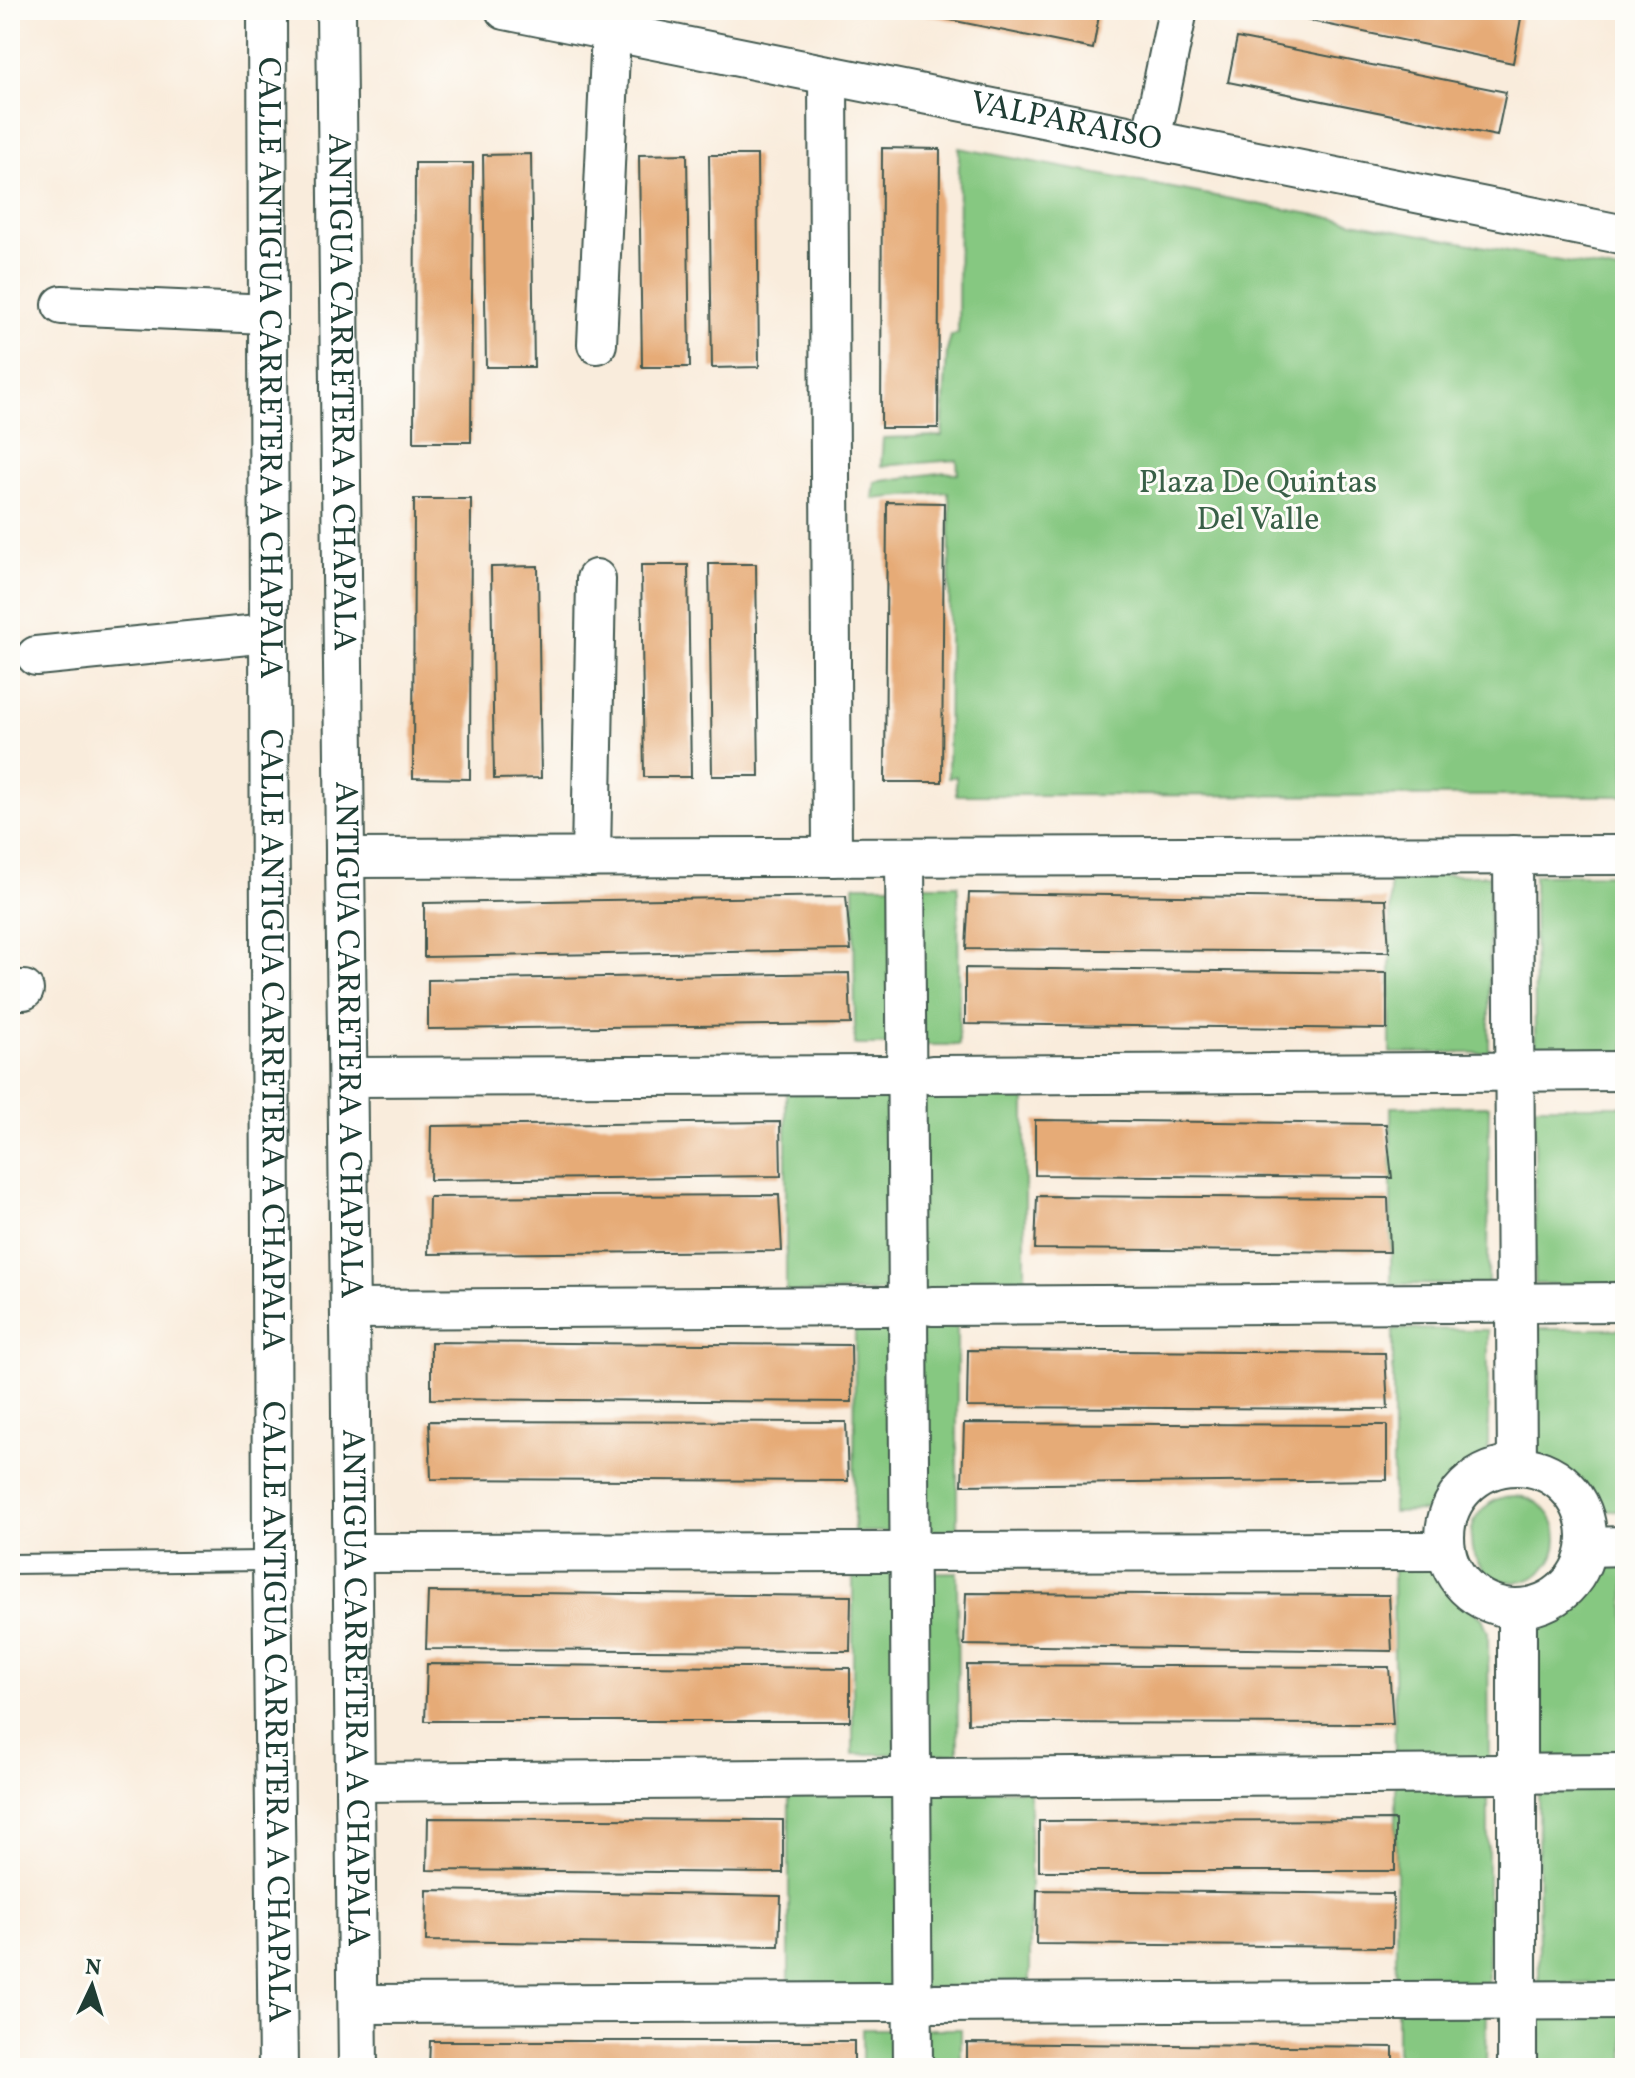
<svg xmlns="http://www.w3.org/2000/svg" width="1635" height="2078" font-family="Vollkorn,serif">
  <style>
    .green { fill: #86c881; stroke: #52825a; stroke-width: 2 }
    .building { fill: #e6ab77 }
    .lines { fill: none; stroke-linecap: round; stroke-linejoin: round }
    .lane-casing { stroke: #40574d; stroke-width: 22 }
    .street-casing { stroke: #40574d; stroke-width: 42 }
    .lane { stroke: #fff; stroke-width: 18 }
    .street { stroke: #fff; stroke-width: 38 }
    .labels { text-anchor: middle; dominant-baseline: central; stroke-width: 6; stroke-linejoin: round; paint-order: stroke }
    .street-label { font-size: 32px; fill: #1f3d34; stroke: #fdfcf7 }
    .park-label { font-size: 32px; fill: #396047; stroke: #fdfcf7 }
  </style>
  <rect width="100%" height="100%" fill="#fdfcf7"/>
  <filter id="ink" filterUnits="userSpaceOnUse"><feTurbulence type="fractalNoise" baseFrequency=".0125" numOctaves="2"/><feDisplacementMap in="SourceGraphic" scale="16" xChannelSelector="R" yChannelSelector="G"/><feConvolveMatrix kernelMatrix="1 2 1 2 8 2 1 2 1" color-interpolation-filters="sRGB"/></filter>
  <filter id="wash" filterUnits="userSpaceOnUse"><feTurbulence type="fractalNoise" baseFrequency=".006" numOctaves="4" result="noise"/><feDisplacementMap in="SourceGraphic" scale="32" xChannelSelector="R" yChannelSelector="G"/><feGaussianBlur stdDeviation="1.8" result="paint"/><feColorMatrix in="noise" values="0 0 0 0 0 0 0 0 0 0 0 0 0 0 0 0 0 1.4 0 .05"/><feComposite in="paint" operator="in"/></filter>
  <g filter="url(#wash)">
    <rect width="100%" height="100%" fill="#f9ecdc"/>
    <path class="green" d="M959,148L1625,273V796L956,795V776L948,778L950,505L948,492L873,499L875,482L945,472L958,474L957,460L881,466L883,438L942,436L947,351L951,336L958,333Z
      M1625,874V1052L1535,1053L1534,875Z
      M1390,875H1489V1053H1390Z
      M854,885H958L959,1045H855Z
      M786,1088H1025V1292H786Z
      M1489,1106L1488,1285L1391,1284V1107Z
      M1535,1106H1625V1284H1535Z
      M855,1327H957V1532H854Z
      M1393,1329L1488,1330V1459C1456,1474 1443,1479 1426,1511L1393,1512Z
      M1536,1329H1625V1511H1598C1580,1476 1571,1474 1536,1458Z
      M1471 1539a43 43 0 1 1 86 0a43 43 0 1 1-86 0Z
      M1433,1565L1445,1590L1482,1618L1488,1632L1489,1764L1395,1765L1393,1566Z
      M1592,1565H1625V1764L1536,1763L1537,1631L1542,1617L1580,1589Z
      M957,1572L958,1754H853V1573Z
      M1625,1782V1983L1539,1984L1538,1783Z
      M1396,1783H1488V1984H1396Z
      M789,1790H1030V1988L789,1989Z
      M1487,2008L1486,2068H1397V2009Z
      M1540,2008H1625V2068H1540Z
      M862,2029H961V2068H862Z"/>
    <g id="blocks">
      <path class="building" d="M901,10H1100L1093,49Z
        M1257,10H1479L1521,18L1513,63Z
        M1237,38L1506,92L1497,136L1228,82Z
        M882,148L940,149L938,428H881Z
        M531,154L534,367H486L483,155Z
        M687,154L690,367H642L639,155Z
        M709,155H757L759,367L712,368Z
        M415,163H473L471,442H414Z
        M414,499H471L470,779L413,778Z
        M887,502L944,503L942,782H885Z
        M709,564H756L759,776H712Z
        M641,565H688L691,777H644Z
        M538,566L541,778L494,779L491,567Z
        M969,893L1386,899L1389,952L966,949Z
        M846,896L851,950L424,957V903Z
        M965,968L1387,973V1029L965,1024Z
        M849,973L851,1024L428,1029V980Z
        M1035,1120L1386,1124L1392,1178L1035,1175Z
        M780,1122L781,1176L430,1180L431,1126Z
        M779,1195L782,1251L428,1254L429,1197Z
        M1037,1196L1388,1198L1390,1252L1035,1249Z
        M431,1342L851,1345L852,1402L431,1399Z
        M968,1350L1385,1353L1388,1409L967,1407Z
        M429,1421L846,1422L848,1481L431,1479Z
        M964,1423L1387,1425V1480L962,1485Z
        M428,1592L851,1596L850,1651L426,1649Z
        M966,1593L1389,1595L1392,1651L964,1645Z
        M427,1664L850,1668V1721H425Z
        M967,1665L1389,1667L1393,1724L968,1723Z
        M428,1818L783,1820V1873L427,1870Z
        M1395,1820V1871H1039V1821Z
        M427,1890L781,1896L779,1946L426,1941Z
        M1037,1890L1393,1894L1392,1947L1036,1944Z
        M430,2041H854V2068H429Z
        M967,2043L1393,2047V2068H967Z"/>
    </g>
  </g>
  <g filter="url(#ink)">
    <use href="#blocks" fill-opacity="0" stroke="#40574d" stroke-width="2"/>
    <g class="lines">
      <g class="lane-casing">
        <path id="lane" d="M10,1564L272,1561"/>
      </g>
      <g class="street-casing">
        <g id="street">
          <path id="s1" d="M267,10L272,1561L278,2068"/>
          <path id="s2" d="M336,10L358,2068"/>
          <path id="s3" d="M505,10L1625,235"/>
          <path d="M828,75L832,857"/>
          <path d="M1151,140L1178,10"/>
          <path d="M62,305L268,314"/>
          <path d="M597,344L611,31L615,10"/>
          <path d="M36,656L269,633"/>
          <path d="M1513,855L1517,1466"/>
          <path d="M905,857L913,2068"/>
          <path d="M345,858L1625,855"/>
          <path d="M591,858L596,579"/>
          <path d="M10,990H24"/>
          <path d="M932,1075L1625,1071"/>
          <path d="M348,1077L891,1075"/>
          <path d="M932,1306L1625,1302"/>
          <path d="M350,1309L887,1306"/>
          <circle cx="1516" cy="1537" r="71"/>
          <path d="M1587,1547L1625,1546"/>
          <path d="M353,1553L1445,1551"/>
          <path d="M932,1778L1625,1773"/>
          <path d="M355,1782L892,1778"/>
          <path d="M935,2003L1625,2000"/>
          <path d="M358,2004L893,2002"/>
          <path d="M1517,2068V1609"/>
        </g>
      </g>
      <use href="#lane" class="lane"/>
      <use href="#street" class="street"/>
    </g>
  </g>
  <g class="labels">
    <g class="street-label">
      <text stroke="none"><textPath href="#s3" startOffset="572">VALPARAISO</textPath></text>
      <text stroke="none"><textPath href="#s1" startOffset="358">CALLE ANTIGUA CARRETERA A CHAPALA</textPath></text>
      <text stroke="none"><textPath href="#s2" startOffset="382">ANTIGUA CARRETERA A CHAPALA</textPath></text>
      <text stroke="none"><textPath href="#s1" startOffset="1030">CALLE ANTIGUA CARRETERA A CHAPALA</textPath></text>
      <text stroke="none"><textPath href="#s2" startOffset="1030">ANTIGUA CARRETERA A CHAPALA</textPath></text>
      <text stroke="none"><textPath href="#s2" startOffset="1678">ANTIGUA CARRETERA A CHAPALA</textPath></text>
      <text stroke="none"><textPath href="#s1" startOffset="1702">CALLE ANTIGUA CARRETERA A CHAPALA</textPath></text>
    </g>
    <g class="park-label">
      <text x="1258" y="484">Plaza De Quintas<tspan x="1258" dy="37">Del Valle</tspan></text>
    </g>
  </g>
  <rect width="1635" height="2078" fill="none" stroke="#fdfcf7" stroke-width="40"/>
  <g transform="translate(92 1986) rotate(4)" stroke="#fdfcf7" stroke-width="6" paint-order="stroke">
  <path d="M0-6L14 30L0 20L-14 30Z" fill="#1f3d34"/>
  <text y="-12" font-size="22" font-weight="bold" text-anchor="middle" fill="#1f3d34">N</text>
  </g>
</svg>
